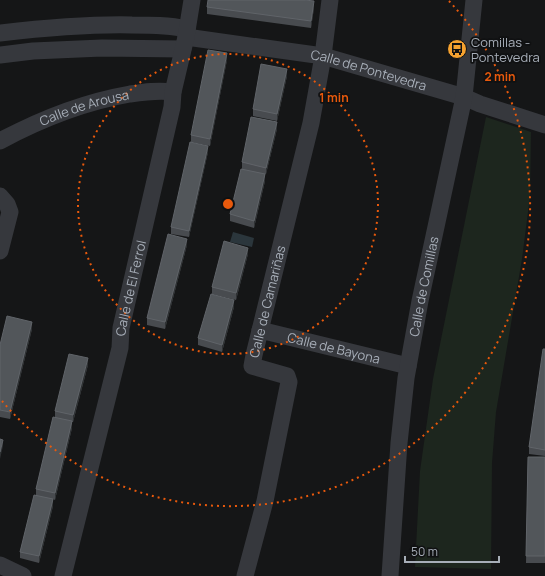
<svg xmlns="http://www.w3.org/2000/svg" width="545" height="576" font-family="Manrope,sans-serif">
  <style>
    .green { fill: #1d261e }
    .water { fill: #2b363c }
    .lines { fill: none; stroke-linecap: round; stroke-linejoin: round }
    .minor { stroke: #36383d; stroke-width: 17 }
    .wall { fill: #484b4f }
    .shaded-wall { fill: #2f3234 }
    .building { fill: #52565a; stroke: #606469 }
    .ring { fill: none; stroke: #e8590c; stroke-width: 2; stroke-dasharray: 2 4 }
    .labels { text-anchor: middle; dominant-baseline: central; stroke-width: 3.5; stroke-linejoin: round; paint-order: stroke }
    .poi-label { font-size: 13px; fill: #a7aeb8; stroke: #101112; text-anchor: start }
    .street-label { font-size: 13px; fill: #a7aeb8; stroke: #101112 }
    .centre { fill: #e8590c; stroke: #101112; stroke-width: 2 }
    .ring-label { font-size: 12px; text-anchor: middle; font-weight: bold; fill: #e8590c; stroke: #101112; stroke-width: 3.5; stroke-linejoin: round; paint-order: stroke }
  </style>
  <rect width="100%" height="100%" fill="#151617"/>
  <path class="green" d="M486,117L531,132L530,196L522,259L496,412L492,463L491,569L415,567L420,471L433,379Z"/>
  <path class="water" d="M233,232L254,238L252,247L230,242Z"/>
  <g class="lines">
    <g class="minor">
      <path d="M0,33C44,28 88,24 132,25C151,25 169,25 187,29"/>
      <path id="s1" d="M186,37L323,56L464,97L480,104L545,125"/>
      <path d="M0,55L33,51L102,48L183,49"/>
      <path id="s2" d="M0,141C41,119 84,102 130,94C144,92 158,90 173,92"/>
      <path d="M0,196L7,204L10,212L0,251"/>
      <path id="s3" d="M260,330L408,366"/>
      <path d="M0,565L23,576"/>
      <path id="s4" d="M63,576L120,348L121,328L172,107L173,92L186,37L192,0"/>
      <path id="s5" d="M245,576L265,501L289,382L287,376L252,366L254,355L311,123L323,56L330,0"/>
      <path id="s6" d="M390,576L399,443L406,378L420,301L464,97L474,0"/>
    </g>
  </g>
  <path class="wall" d="M207,7L314,8L311,28L207,14Z
    M227,60L210,146L191,142V135Z
    M287,76L277,121L253,116V109Z
    M277,129L266,174H265V181L254,228L230,221V214L242,169V162Z
    M208,152L189,237L171,234V227Z
    M187,245L165,329L147,325V318Z
    M248,254L236,300L212,294V287Z
    M234,307L222,352L198,345V338Z
    M32,329L10,419L0,417V345Z
    M545,349V456L529,454V447Z
    M88,365L73,422H72V428L55,500L53,499V506L39,563L20,558V552L36,495V489L55,417V411Z
    M528,457H545V563H526Z"/>
  <path class="shaded-wall" d="M314,1V8L311,28V21Z
    M227,53V60L210,146V139Z
    M287,69V76L277,121V114Z
    M277,122V129L266,174V168Z
    M208,146V152L189,237V231Z
    M265,174V181L254,228V221Z
    M187,239V245L165,329V322Z
    M248,248V254L236,300V293Z
    M234,300V307L222,352V345Z
    M32,322V329L10,419V412Z
    M88,358V365L73,422V415Z
    M72,421V428L55,500V493Z
    M3,440V446L0,459V452Z
    M53,499V506L39,563V556Z"/>
  <path class="building" d="M208,0H305L314,1L311,21L207,7Z
    M208,50L227,53L210,139L191,135Z
    M261,64L287,69L277,114L253,109Z
    M251,117L277,122L266,168L242,162Z
    M190,142L208,146L189,231L171,227Z
    M241,169L265,174L254,221L230,214Z
    M168,234L187,239L165,322L147,318Z
    M224,241L248,248L236,293L212,287Z
    M211,294L234,300L222,345L198,338Z
    M7,316L32,322L10,412L0,410V345Z
    M543,349H545V450L529,447Z
    M69,354L88,358L73,415L55,411Z
    M53,417L72,421L55,493L36,489Z
    M0,439L3,440L0,452Z
    M528,457H545V556H526Z
    M34,495L53,499L39,556L20,552Z"/>
  <g class="ring">
    <circle cx="228" cy="204" r="150"/>
    <path d="M449 1A300 300 0 1 1 2 401"/>
  </g>
  <defs>
    <g id="bus-disc" transform="scale(1)"><circle r="9.5" fill="#f6a22f" stroke="#101112"/><path d="M-5-6H5V4H4V6H2V4H-2V6H-4V4H-5ZM-3.5-4V0h7V-4ZM-3.5 1.2v1.5H-2V1.2ZM2 1.2v1.5H3.5V1.2Z" fill="#111"/></g>
  </defs>
  <g fill-rule="evenodd">
    <use href="#bus-disc" x="457" y="49"/>
  </g>
  <g class="labels">
    <g class="poi-label">
      <text x="471" y="42">Comillas -<tspan x="471" dy="15">Pontevedra</tspan></text>
    </g>
    <g class="street-label">
      <text stroke="none"><textPath href="#s1" startOffset="186">Calle de Pontevedra</textPath></text>
      <text stroke="none"><textPath href="#s2" startOffset="91">Calle de Arousa</textPath></text>
      <text stroke="none"><textPath href="#s6" startOffset="292">Calle de Comillas</textPath></text>
      <text stroke="none"><textPath href="#s4" startOffset="296">Calle de El Ferrol</textPath></text>
      <text stroke="none"><textPath href="#s5" startOffset="308">Calle de Camariñas</textPath></text>
      <text stroke="none"><textPath href="#s3" startOffset="76">Calle de Bayona</textPath></text>
    </g>
  </g>
  <circle cx="228" cy="204" r="6" class="centre"/>
  <g class="ring-label">
    <text x="500" y="81">2 min</text>
    <text x="334" y="102">1 min</text>
  </g>
  <path d="M405 556v6h94v-6" fill="none" stroke="#a7aeb8" stroke-width="2"/>
  <text x="411" y="556" font-size="12" fill="#a7aeb8" stroke="#101112" stroke-width="3" paint-order="stroke">50 m</text>
</svg>
